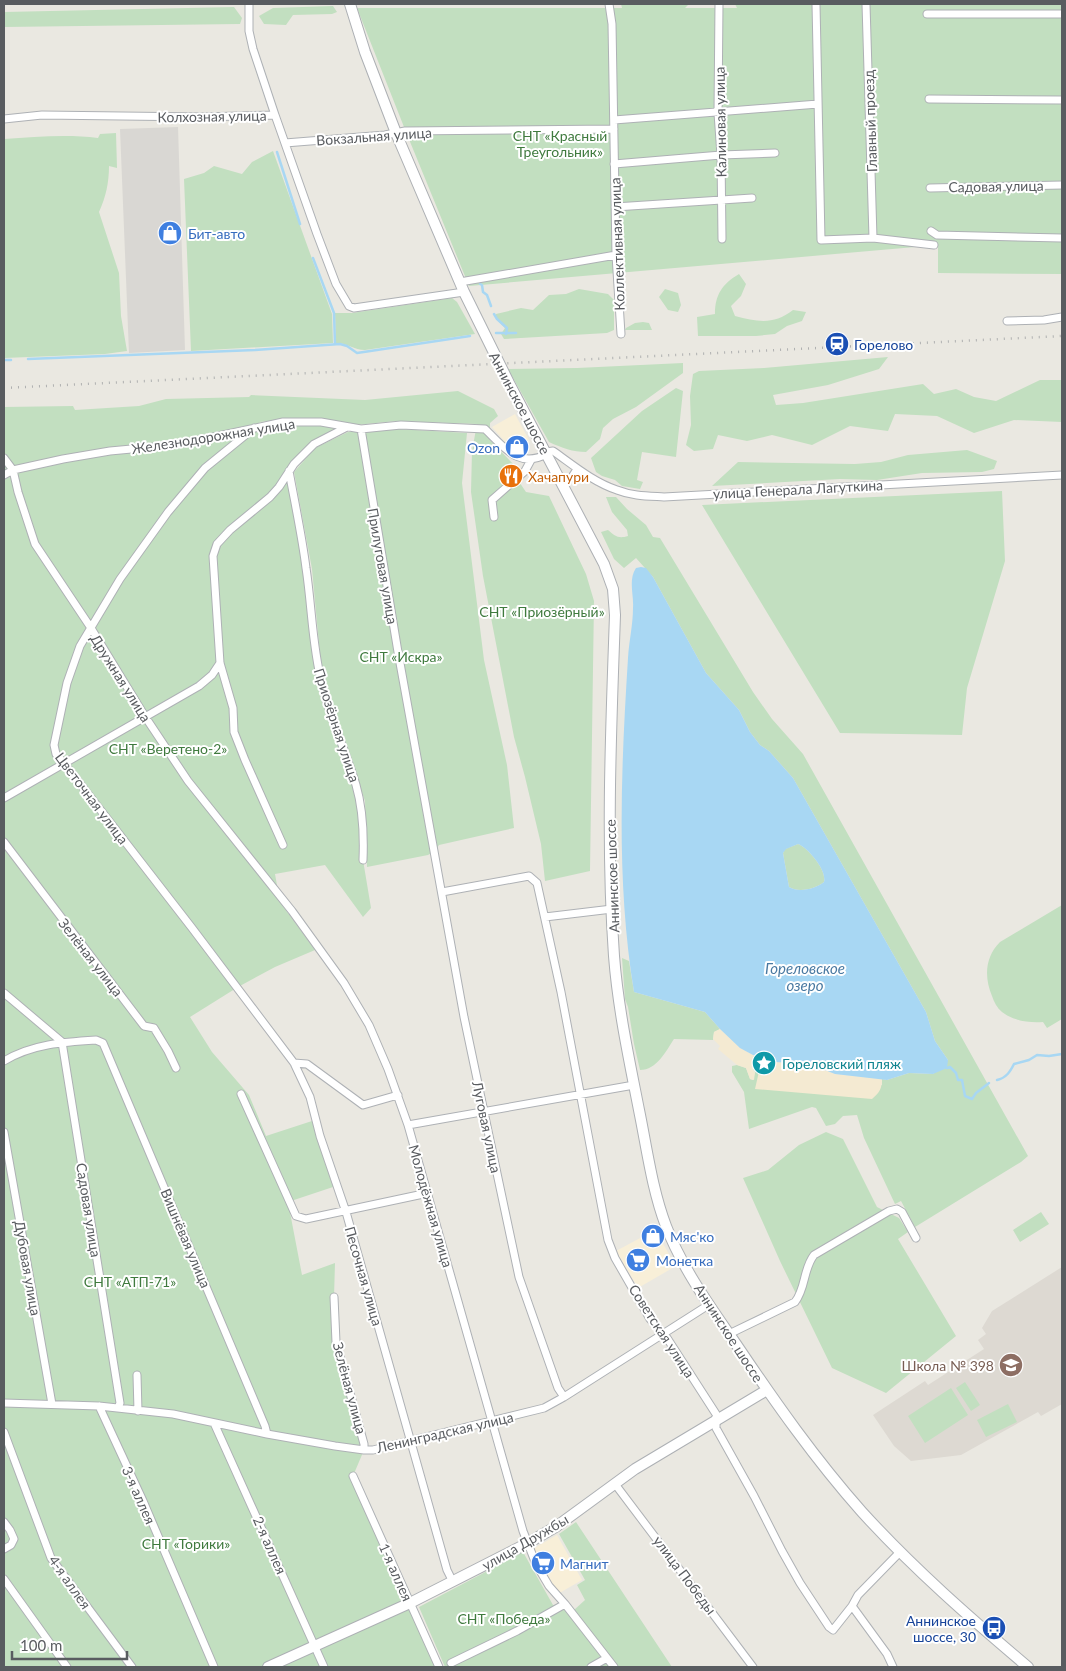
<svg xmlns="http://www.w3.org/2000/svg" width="1066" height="1671" font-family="Lato,sans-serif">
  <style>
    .commercial { fill: #f8efd8 }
    .industrial { fill: #d9d7d3 }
    .education { fill: #ddd9d2 }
    .green { fill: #c2dfc0 }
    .sand { fill: #f4ead2 }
    .water { fill: #a8d7f3; fill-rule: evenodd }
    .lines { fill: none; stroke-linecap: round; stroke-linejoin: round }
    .stream { stroke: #a8d7f3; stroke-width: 2.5 }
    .street-casing { stroke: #aeb1b5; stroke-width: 9 }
    .secondary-casing { stroke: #adb0b4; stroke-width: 12 }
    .street { stroke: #fff; stroke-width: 7 }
    .secondary { stroke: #fff; stroke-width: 10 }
    .rail { stroke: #afb0b0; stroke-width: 2.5; stroke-dasharray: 1 6; stroke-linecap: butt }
    .labels { text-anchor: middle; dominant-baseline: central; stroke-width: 4; stroke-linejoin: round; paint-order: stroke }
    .street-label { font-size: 14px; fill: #595c60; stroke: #fff }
    .park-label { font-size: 14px; fill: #3f7a3e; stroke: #fff }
    .shop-label { font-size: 14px; fill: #366cbe; stroke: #fff; text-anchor: start }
    .transit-label { font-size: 14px; fill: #164399; stroke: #fff; text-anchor: start }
    .food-label { font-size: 14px; fill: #c56008; stroke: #fff; text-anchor: start }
    .culture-label { font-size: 14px; fill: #0d838f; stroke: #fff; text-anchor: start }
    .education-label { font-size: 14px; fill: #785e54; stroke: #fff; text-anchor: end }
    .water-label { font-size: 15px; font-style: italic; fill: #4979a1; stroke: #fff }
  </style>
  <rect width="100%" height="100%" fill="#eae8e1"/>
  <path class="commercial" d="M515,414L530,442L523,450L513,451L492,427Z
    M655,1230L676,1266L638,1288L616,1251Z
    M557,1535L582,1580L556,1595L531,1550Z"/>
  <path class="industrial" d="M178,127L185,350L129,353L120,129Z"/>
  <path class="education" d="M1062,1267V1404L1041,1416L1038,1412L961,1455L911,1461L894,1446L873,1415L925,1381L928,1385L984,1349L978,1340L986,1334L982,1328L992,1311Z"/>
  <path class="green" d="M621,4H688V5L685,8H737L735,4H1062V274L938,273V245L469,286L404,127L357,8H622Z
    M333,6L337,12L332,14L293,15L286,25L264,24L259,16L273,8Z
    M234,7L242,18L240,24L4,27V12Z
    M116,133L117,168L109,166C109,182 106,197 99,212L119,273L121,316L127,351L105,354L4,358V139C35,137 67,134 98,138L100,134Z
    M273,151L332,314L333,343L191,351L184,179L204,173L214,166L242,174L252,162Z
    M739,274L746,284L741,296L731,306L735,316C758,322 774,325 793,310L806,312L802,321L787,326L775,334L756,336H698L697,317L715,314C715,295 722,284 739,274Z
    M579,289L608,294L614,300V330L607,333L504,339L501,334L505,328L496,319V314L521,308L533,310L549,295L566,294Z
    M665,289L678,293L681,305L678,312L668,310L659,297Z
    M452,298L457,302L475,334L365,350C354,350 347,343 336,343L335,313H352Z
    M643,322L649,323L652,330H625L626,328L635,323Z
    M888,357L879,369L828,385L773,395L776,405L803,403L923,384L934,394L956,389L974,397L996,401L1040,380H1062V422L1014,420L974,433L937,416L895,414L888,431L850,426L812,445L772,435L747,441L718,435L713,449L694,451L686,445L691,425L690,396L693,374L699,371L764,368Z
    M683,363V373L636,407L613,419L603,428L600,439L586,452C573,452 562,448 549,442L508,369L577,368Z
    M676,388L683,391L676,457L642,452L637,480L643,482L640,489L622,486L615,480L602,476L596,472L591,458L642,411Z
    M458,391L494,409L498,416L490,423V440L514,465L509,467L526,492L549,496L586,574L594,601L590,871L545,881L541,844L525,777L514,737L483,576L471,492L472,451L477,424L396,421L356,425L326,419L295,418L260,422L255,427L283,422L347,427L314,444L289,471L306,568L314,652L356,785L363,860L371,908L363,917L325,865L275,874L280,902L315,950L275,967L238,987L190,1017L212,1052L249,1095L266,1136L312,1121L333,1187L288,1202L302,1275L335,1263L334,1297L336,1342L364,1450L353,1476L439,1667H4V407L73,406L75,410L139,406L166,399L249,397L251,395L365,400Z
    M399,429L467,433L462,483L484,660L507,765L514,828L439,845L435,851L428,855L367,867L365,801L322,676L312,569L294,472L315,448L348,432Z
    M967,450L997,461L994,469L982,472L922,473L877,480L840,479L712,486L738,462L855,464L881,462L908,455Z
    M1002,491L1005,561L967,688L962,735L840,733L702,505Z
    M606,497H616L627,509L646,525L653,537L660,538L753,692L772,719L803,754L1028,1156L1021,1162L915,1227L901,1201L895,1204L864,1138L857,1115L843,1116L835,1124L826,1126L816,1108L812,1107L749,1129L744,1092L732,1072V1066L737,1065L746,1068L750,1079L753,1080L755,1072L752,1068L757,1065L760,1067L759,1071L882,1085V1079L887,1080L909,1073L933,1074L948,1060L935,1041L926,1012L793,778L769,751L760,745L750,732L739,710L706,673L653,577L636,558L624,568L614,559L601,532L608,530C615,536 618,539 628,536L627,530L612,512Z
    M798,844C808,848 827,870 824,882C815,889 799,893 789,887L783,853L785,849Z
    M1062,905V1019L1047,1028L1043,1022C1029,1023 1014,1021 1002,1012C997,1008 994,1002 992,996C984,977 985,957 1000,942Z
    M622,958L629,961L634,992L705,1012L720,1029L714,1032L713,1040L674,1039C666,1051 657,1070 640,1070L634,1044L628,1007L625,999Z
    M826,1132L843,1139L877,1207L899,1218L908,1232L898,1239L956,1336L886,1393L832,1368L780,1261L743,1178L768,1170L799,1145Z
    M1041,1212L1049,1224L1020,1242L1013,1230Z
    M965,1382L980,1405L971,1411L956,1388Z
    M951,1388L968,1415L925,1443L908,1416Z
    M1008,1404L1017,1422L986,1437L977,1420Z
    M576,1522L672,1667H445L419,1607L523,1552L553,1605L565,1604L574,1610L585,1600L577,1585L585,1580L559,1534Z"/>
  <path class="sand" d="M720,1029L740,1048L753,1055L775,1062L810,1064L835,1074L882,1079C882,1089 879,1093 872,1099L755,1089L760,1067L757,1065L753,1066V1070L755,1072L754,1080L750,1079L746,1068L737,1065L718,1049L720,1046L713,1039L714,1032Z"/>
  <path class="water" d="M641,567L646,568L653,577L706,673L739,710L750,732L760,745L769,751L793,778L926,1012L935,1041L948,1060L947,1068L933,1074L909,1073L887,1080L835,1074L810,1064L775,1062L753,1055L740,1048L720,1029L705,1012L634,992C616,882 621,769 628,658C629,641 633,625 633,608C634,595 628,580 636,568ZM798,844C808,848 827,870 824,882C815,889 799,893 789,887L783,853L786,849Z"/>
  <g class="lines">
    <path class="stream" d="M277,152L300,224
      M313,258L334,313L335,344
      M480,284L482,285L483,292L487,295L491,306
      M494,314L497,319L507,328L506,334
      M496,333H516
      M28,359L255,350L340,344L347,346L357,353L470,336
      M4,360H11
      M947,1068L950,1067L956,1073L958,1080H962L965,1096L972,1099L976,1093L989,1083
      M997,1080C1006,1078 1010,1072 1014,1064L1029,1060L1037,1055L1049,1056L1062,1054"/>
    <g class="street-casing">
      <path id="street" d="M249,4V31L253,49L275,115
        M609,4L612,24L616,255L621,334
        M719,4L718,113L721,155L722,239
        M816,4L821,240L873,238L934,245
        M866,4L873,238
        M927,14H1062
        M929,99L1062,100
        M4,119L42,115L202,117L275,115L317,234L336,284L349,306L354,308L464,292
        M614,120L818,104
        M285,143L385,135L405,131L614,129
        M614,164L721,155L775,153
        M930,188L1062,185
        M615,207L752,198
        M931,231L937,235L1062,238
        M460,282L616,255
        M1007,321L1044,320L1062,317
        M254,428L205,468L168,512L120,579L80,646L67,683L54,745L56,754L71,772L192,928L294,1063L310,1097L320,1136L346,1212L447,1570L453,1582
        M361,429L398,652L464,1017L484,1112L519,1277L558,1388L564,1397
        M546,452L553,451C573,465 593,482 617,490C632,496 648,496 664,497L1062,475
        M4,458L13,470L18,492L35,544L91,628L146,718L188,781L292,911L344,983L369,1025L388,1069L408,1125L523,1531L536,1564L549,1586L565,1604L614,1667
        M289,471C295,504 302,536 306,568C312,607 312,646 322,684C330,719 346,751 356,785C363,809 364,835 363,860
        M4,475L13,470L63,459L110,451L153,447L190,442L283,422H321L361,429L401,425L485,429C504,447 518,469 547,454
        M563,483L572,477L577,469
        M494,517L492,500L525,471L531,460
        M4,798L199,686L212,675L220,663
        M4,842L144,1026L154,1028L168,1051L176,1068
        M283,845L245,760L234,732L233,708L220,663L213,556L217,544L230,530L270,497L279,487L294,464L314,444L347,427
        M442,892L529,876L537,883L561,992L608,1240L615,1258L650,1319L667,1338L716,1414V1428L754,1496L782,1551L800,1583L829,1627L833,1630L852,1606L858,1595L900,1552
        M545,917L612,909
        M4,993L62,1042L120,1403L118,1408
        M4,1061C32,1044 64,1042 96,1040L103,1043L265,1426L267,1434
        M294,1063L307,1064L363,1105L398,1095
        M241,1094L296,1216L306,1219L428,1193
        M408,1125L634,1085
        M4,1132L52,1404
        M334,1297L336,1342L364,1444V1450
        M729,1334L795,1302C806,1288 803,1269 814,1255L889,1211L897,1209L902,1212L916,1238
        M137,1375L138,1411
        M4,1403L99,1406L173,1414L267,1434L335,1446L364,1450H373L544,1408L564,1397L710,1304
        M99,1406L143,1501L214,1667
        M214,1423L324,1667
        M4,1432L51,1558L132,1667
        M353,1476L439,1667
        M615,1484L753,1667
        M4,1522L10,1530L14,1539L11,1545L4,1549
        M4,1579L67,1667
        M852,1606L887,1654L893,1667
        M451,1663L517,1631L565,1604
        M591,1667L607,1658"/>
    </g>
    <g class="secondary-casing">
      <path id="secondary" d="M350,4L365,52L396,133L464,292L509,383L604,564L613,589L615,615C611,729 606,843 614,956C618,1008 629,1059 639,1110C647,1149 652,1189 666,1226C682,1268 711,1308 736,1344C775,1402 815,1459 862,1512C913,1568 970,1618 1028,1667
        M268,1667L410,1603L528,1543L557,1526L635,1469L767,1390"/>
    </g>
    <use href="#street" class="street"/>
    <use href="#secondary" class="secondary"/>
    <path class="rail" d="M4,388L1062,336"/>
  </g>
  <defs>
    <g id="shop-disc" transform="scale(1.25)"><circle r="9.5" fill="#3f7fe0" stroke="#fff"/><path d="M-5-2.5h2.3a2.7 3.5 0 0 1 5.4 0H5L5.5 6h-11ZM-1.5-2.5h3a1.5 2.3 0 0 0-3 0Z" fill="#fff"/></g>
    <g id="station-disc" transform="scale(1.25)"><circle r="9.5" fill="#1a4fb4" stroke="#fff"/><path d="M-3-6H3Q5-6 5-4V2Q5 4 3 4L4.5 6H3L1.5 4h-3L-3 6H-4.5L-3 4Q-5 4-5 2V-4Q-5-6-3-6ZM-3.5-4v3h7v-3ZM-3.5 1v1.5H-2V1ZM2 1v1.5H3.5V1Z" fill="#fff"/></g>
    <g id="restaurant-disc" transform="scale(1.25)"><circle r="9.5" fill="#e8710a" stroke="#fff"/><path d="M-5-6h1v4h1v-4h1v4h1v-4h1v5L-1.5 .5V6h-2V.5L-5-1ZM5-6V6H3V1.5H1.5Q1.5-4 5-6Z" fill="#fff"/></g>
    <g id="sight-disc" transform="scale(1.25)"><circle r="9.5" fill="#0f9aa8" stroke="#fff"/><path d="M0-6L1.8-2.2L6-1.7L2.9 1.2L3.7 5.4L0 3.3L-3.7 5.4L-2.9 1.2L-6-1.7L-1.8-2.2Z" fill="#fff"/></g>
    <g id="supermarket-disc" transform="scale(1.25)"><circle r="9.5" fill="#3f7fe0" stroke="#fff"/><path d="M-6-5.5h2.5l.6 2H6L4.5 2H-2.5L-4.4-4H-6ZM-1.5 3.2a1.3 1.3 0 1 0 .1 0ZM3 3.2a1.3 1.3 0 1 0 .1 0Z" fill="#fff"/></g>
    <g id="school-disc" transform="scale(1.25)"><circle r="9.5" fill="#8d6e63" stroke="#fff"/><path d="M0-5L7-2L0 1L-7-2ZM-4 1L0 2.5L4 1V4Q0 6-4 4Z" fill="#fff"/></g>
    <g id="bus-disc" transform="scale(1.25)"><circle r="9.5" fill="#1a4fb4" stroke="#fff"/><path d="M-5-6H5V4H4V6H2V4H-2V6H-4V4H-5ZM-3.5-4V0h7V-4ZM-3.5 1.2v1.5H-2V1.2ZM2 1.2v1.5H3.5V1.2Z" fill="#fff"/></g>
  </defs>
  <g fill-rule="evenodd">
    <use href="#shop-disc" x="170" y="233"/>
    <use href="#station-disc" x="837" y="344"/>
    <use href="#shop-disc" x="517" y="447"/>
    <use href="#restaurant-disc" x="511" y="476"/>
    <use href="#sight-disc" x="764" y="1063"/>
    <use href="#shop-disc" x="653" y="1236"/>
    <use href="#supermarket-disc" x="638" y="1260"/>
    <use href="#school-disc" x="1011" y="1365"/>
    <use href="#supermarket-disc" x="543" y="1563"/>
    <use href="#bus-disc" x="994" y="1628"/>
  </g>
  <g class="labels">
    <g class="street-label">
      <text transform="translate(212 116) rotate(-1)">Колхозная улица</text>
      <text transform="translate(870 121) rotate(-92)">Главный проезд</text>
      <text transform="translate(720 122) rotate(-91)">Калиновая улица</text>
      <text transform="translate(374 136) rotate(-4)">Вокзальная улица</text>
      <text transform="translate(996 186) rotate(-1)">Садовая улица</text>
      <text transform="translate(617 244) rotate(-92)">Коллективная улица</text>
      <text transform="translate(520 403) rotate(62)">Аннинское шоссе</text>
      <text transform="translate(213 436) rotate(-9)">Железнодорожная улица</text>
      <text transform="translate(798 489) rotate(-3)">улица Генерала Лагуткина</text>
      <text transform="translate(383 566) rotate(80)">Прилуговая улица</text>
      <text transform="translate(121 678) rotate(58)">Дружная улица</text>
      <text transform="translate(337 725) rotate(72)">Приозёрная улица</text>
      <text transform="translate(92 798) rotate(53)">Цветочная улица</text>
      <text transform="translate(612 876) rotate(-92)">Аннинское шоссе</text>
      <text transform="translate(91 957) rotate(52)">Зелёная улица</text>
      <text transform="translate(487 1127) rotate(78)">Луговая улица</text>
      <text transform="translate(431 1206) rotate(74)">Молодёжная улица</text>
      <text transform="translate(89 1210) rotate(81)">Садовая улица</text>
      <text transform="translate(186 1238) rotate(67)">Вишнёвая улица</text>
      <text transform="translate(28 1268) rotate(80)">Дубовая улица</text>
      <text transform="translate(364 1276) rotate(74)">Песочная улица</text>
      <text transform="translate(662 1331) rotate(57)">Советская улица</text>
      <text transform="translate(729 1333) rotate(57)">Аннинское шоссе</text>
      <text transform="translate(350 1388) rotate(75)">Зелёная улица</text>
      <text transform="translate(445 1432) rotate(-13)">Ленинградская улица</text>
      <text transform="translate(139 1495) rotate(66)">3-я аллея</text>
      <text transform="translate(525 1542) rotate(-30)">улица Дружбы</text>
      <text transform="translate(270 1545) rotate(66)">2-я аллея</text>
      <text transform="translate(396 1572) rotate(66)">1-я аллея</text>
      <text transform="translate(685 1575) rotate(53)">улица Победы</text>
      <text transform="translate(70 1582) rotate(55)">4-я аллея</text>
    </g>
    <g class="park-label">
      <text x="560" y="135">СНТ «Красный<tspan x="560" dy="16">Треугольник»</tspan></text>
      <text x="542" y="611">СНТ «Приозёрный»</text>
      <text x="401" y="656">СНТ «Искра»</text>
      <text x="168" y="748">СНТ «Веретено-2»</text>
      <text x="130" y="1281">СНТ «АТП-71»</text>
      <text x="186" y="1543">СНТ «Торики»</text>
      <text x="504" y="1618">СНТ «Победа»</text>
    </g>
    <g class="shop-label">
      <text x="188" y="233">Бит-авто</text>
      <text x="500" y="447" text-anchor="end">Ozon</text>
      <text x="670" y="1236">Мяс'ко</text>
      <text x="656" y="1260">Монетка</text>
      <text x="560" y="1563">Магнит</text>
    </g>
    <g class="transit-label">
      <text x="854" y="344">Горелово</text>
      <text x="976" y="1620" text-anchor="end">Аннинское<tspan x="976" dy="16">шоссе, 30</tspan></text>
    </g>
    <g class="food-label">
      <text x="528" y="476">Хачапури</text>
    </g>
    <g class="culture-label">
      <text x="782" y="1063">Гореловский пляж</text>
    </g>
    <g class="education-label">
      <text x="994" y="1365">Школа № 398</text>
    </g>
    <g class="water-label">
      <text x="805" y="968">Гореловское<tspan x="805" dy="17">озеро</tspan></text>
    </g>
  </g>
  <rect width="1066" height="1671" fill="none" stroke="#595c60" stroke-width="10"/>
  <path d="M12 1651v8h115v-8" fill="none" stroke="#595c60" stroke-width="2.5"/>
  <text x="20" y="1651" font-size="15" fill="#595c60" stroke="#ffffff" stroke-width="4" paint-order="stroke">100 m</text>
</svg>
